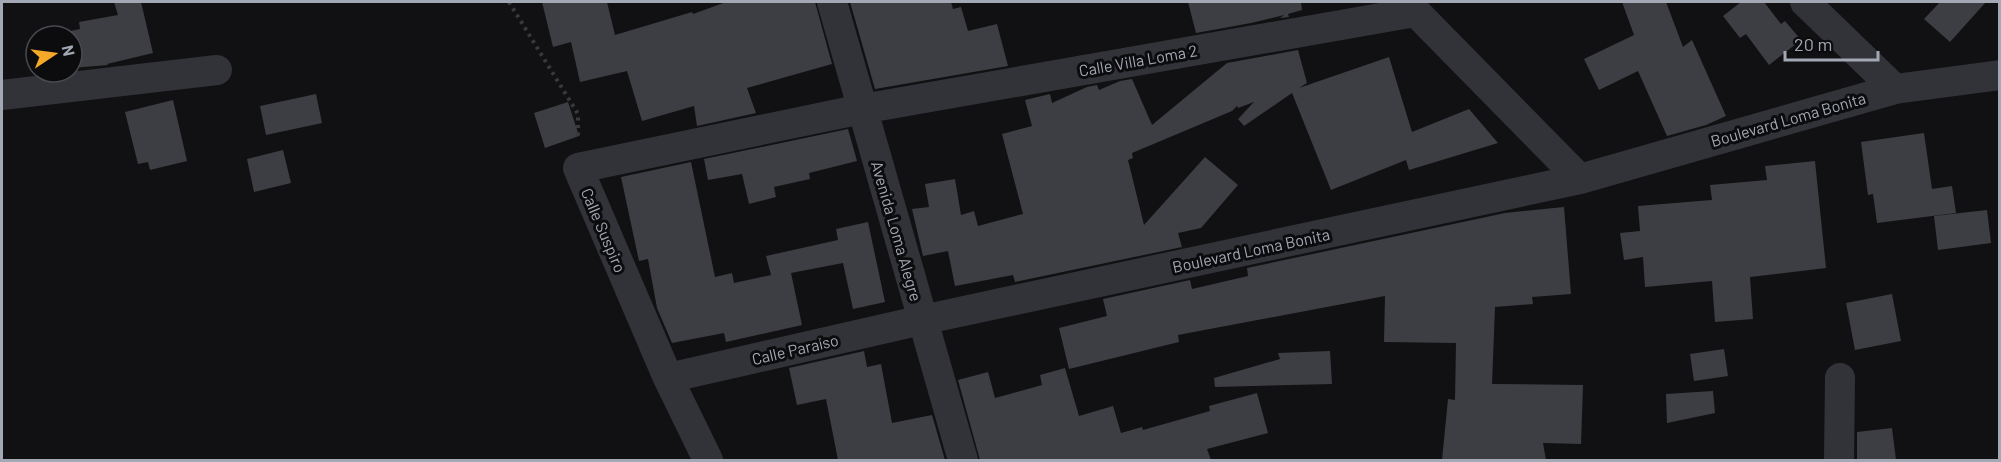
<svg xmlns="http://www.w3.org/2000/svg" width="2001" height="462" font-family="Barlow,sans-serif">
  <style>
    .building { fill: #3d3e43 }
    .lines { fill: none; stroke-linecap: round; stroke-linejoin: round }
    .path { stroke: #383a3f; stroke-width: 4; stroke-dasharray: 3 4.5; stroke-linecap: butt }
    .street { stroke: #323338; stroke-width: 30 }
    .labels { text-anchor: middle; dominant-baseline: central; stroke-width: 6; stroke-linejoin: round; paint-order: stroke }
    .street-label { font-size: 16px; fill: #a2a8b4; stroke: #0c0c0e }
  </style>
  <rect width="100%" height="100%" fill="#111113"/>
  <path class="building" d="M114,2H141L153,53L107,64L108,65L72,68V36H47L80,29L79,22L118,15Z
    M542,2H607L615,35L692,12L693,14L726,2H815L832,64L747,88L756,113L697,126L694,106L642,121L627,71L580,82L571,42L553,47Z
    M850,2H951L953,9L961,7L968,31L997,24L1008,66L875,89Z
    M1188,2H1301L1302,10L1288,14L1289,17L1280,18L1284,15L1251,23L1196,33Z
    M1622,2H1666L1683,47L1692,40L1726,116L1706,125L1667,136L1638,71L1599,90L1584,59L1634,35Z
    M1741,2H1764L1781,24L1785,21L1801,40L1769,65L1746,34L1740,38L1723,16Z
    M1940,2H1986L1950,42L1924,19Z
    M1298,50L1307,83L1299,88L1389,57L1412,132L1469,109L1498,143L1409,170L1406,160L1331,190L1292,93L1244,126L1238,119L1254,102L1238,108L1237,106L1232,111L1132,153L1133,158L1128,160L1144,225L1205,157L1238,185L1201,228L1178,233L1182,247L1015,282L1013,275L955,286L948,251L923,256L912,209L929,207L925,184L955,179L961,215L974,211L978,226L1023,214L1002,134L1032,126L1025,100L1050,94L1052,103L1087,87L1097,85L1099,90L1120,81L1132,79L1152,125L1227,63Z
    M316,94L322,123L266,135L260,106Z
    M173,100L187,161L150,170L148,162L138,164L125,112Z
    M568,102L579,136L545,148L534,113Z
    M848,129L857,161L809,173L810,179L774,187L776,197L749,204L742,174L708,180L704,159Z
    M1924,133L1932,189L1952,186L1956,213L1877,223L1873,194L1868,195L1861,142Z
    M283,150L291,183L254,192L247,159Z
    M1815,161L1826,268L1750,277L1753,319L1715,322L1712,281L1645,287L1643,257L1624,260L1620,233L1640,231L1638,206L1712,200L1710,185L1767,180L1765,166Z
    M691,162L715,277L732,273L734,283L771,275L766,256L838,240L836,229L868,222L885,302L853,309L843,263L791,273L802,325L726,342L724,333L672,343L657,308L648,259L639,261L621,177Z
    M1564,207L1571,294L1532,297L1533,304L1495,307L1492,384L1583,385L1581,444L1543,443L1546,460H1442L1448,399L1455,400L1456,343L1384,342L1385,296L1178,335L1179,342L1069,369L1059,328L1107,316L1103,299L1190,280L1192,289L1248,276L1247,268L1505,213Z
    M1987,210L1991,243L1938,250L1934,216Z
    M1892,294L1901,341L1855,350L1846,303Z
    M1724,349L1728,376L1694,381L1690,354Z
    M864,351L867,367L881,364L892,423L932,415L945,460H838L826,399L797,405L789,368Z
    M1330,351L1332,384L1215,387L1214,378L1280,359L1278,353Z
    M1065,368L1079,416L1113,406L1121,433L1142,427L1143,430L1210,411L1209,406L1257,393L1268,433L1207,449L1211,460H980L958,380L988,372L995,398L1042,385L1040,375Z
    M1713,391L1715,413L1667,423L1666,394Z
    M1892,428L1896,460H1857V432Z"/>
  <g class="lines">
    <path class="path" d="M509,2L578,114V138"/>
    <path class="street" d="M832,2L963,460
      M1406,2L1580,179
      M1805,2L1895,89
      M2,95L217,70
      M668,378L922,320L1580,179L1895,89L2000,75
      M708,460L668,378L578,168L862,109L1415,12
      M1839,460L1840,378"/>
  </g>
  <g class="labels">
    <g class="street-label">
      <text transform="translate(1138 60) rotate(-10)">Calle Villa Loma 2</text>
      <text transform="translate(1788 119) rotate(-16)">Boulevard Loma Bonita</text>
      <text transform="translate(604 230) rotate(67)">Calle Suspiro</text>
      <text transform="translate(897 231) rotate(74)">Avenida Loma Alegre</text>
      <text transform="translate(1251 250) rotate(-12)">Boulevard Loma Bonita</text>
      <text transform="translate(795 349) rotate(-13)">Calle Paraíso</text>
    </g>
  </g>
  <rect width="2001" height="462" fill="none" stroke="#a2a8b4" stroke-width="6"/>
  <g transform="translate(54 54) rotate(77)"><circle r="28" fill="#0c0c0e" stroke="#484a50" stroke-width="1.5"/>
  <path d="M0-4.5L10 22L0 15L-10 22Z" fill="#f5a926"/>
  <text y="-9" font-size="16" font-weight="bold" text-anchor="middle" fill="#a2a8b4">N</text>
  </g>
  <path d="M1785 51v9h93v-9" fill="none" stroke="#a2a8b4" stroke-width="3"/>
  <text x="1794" y="51" font-size="18" fill="#a2a8b4" stroke="#0c0c0e" stroke-width="4.5" paint-order="stroke">20 m</text>
</svg>
